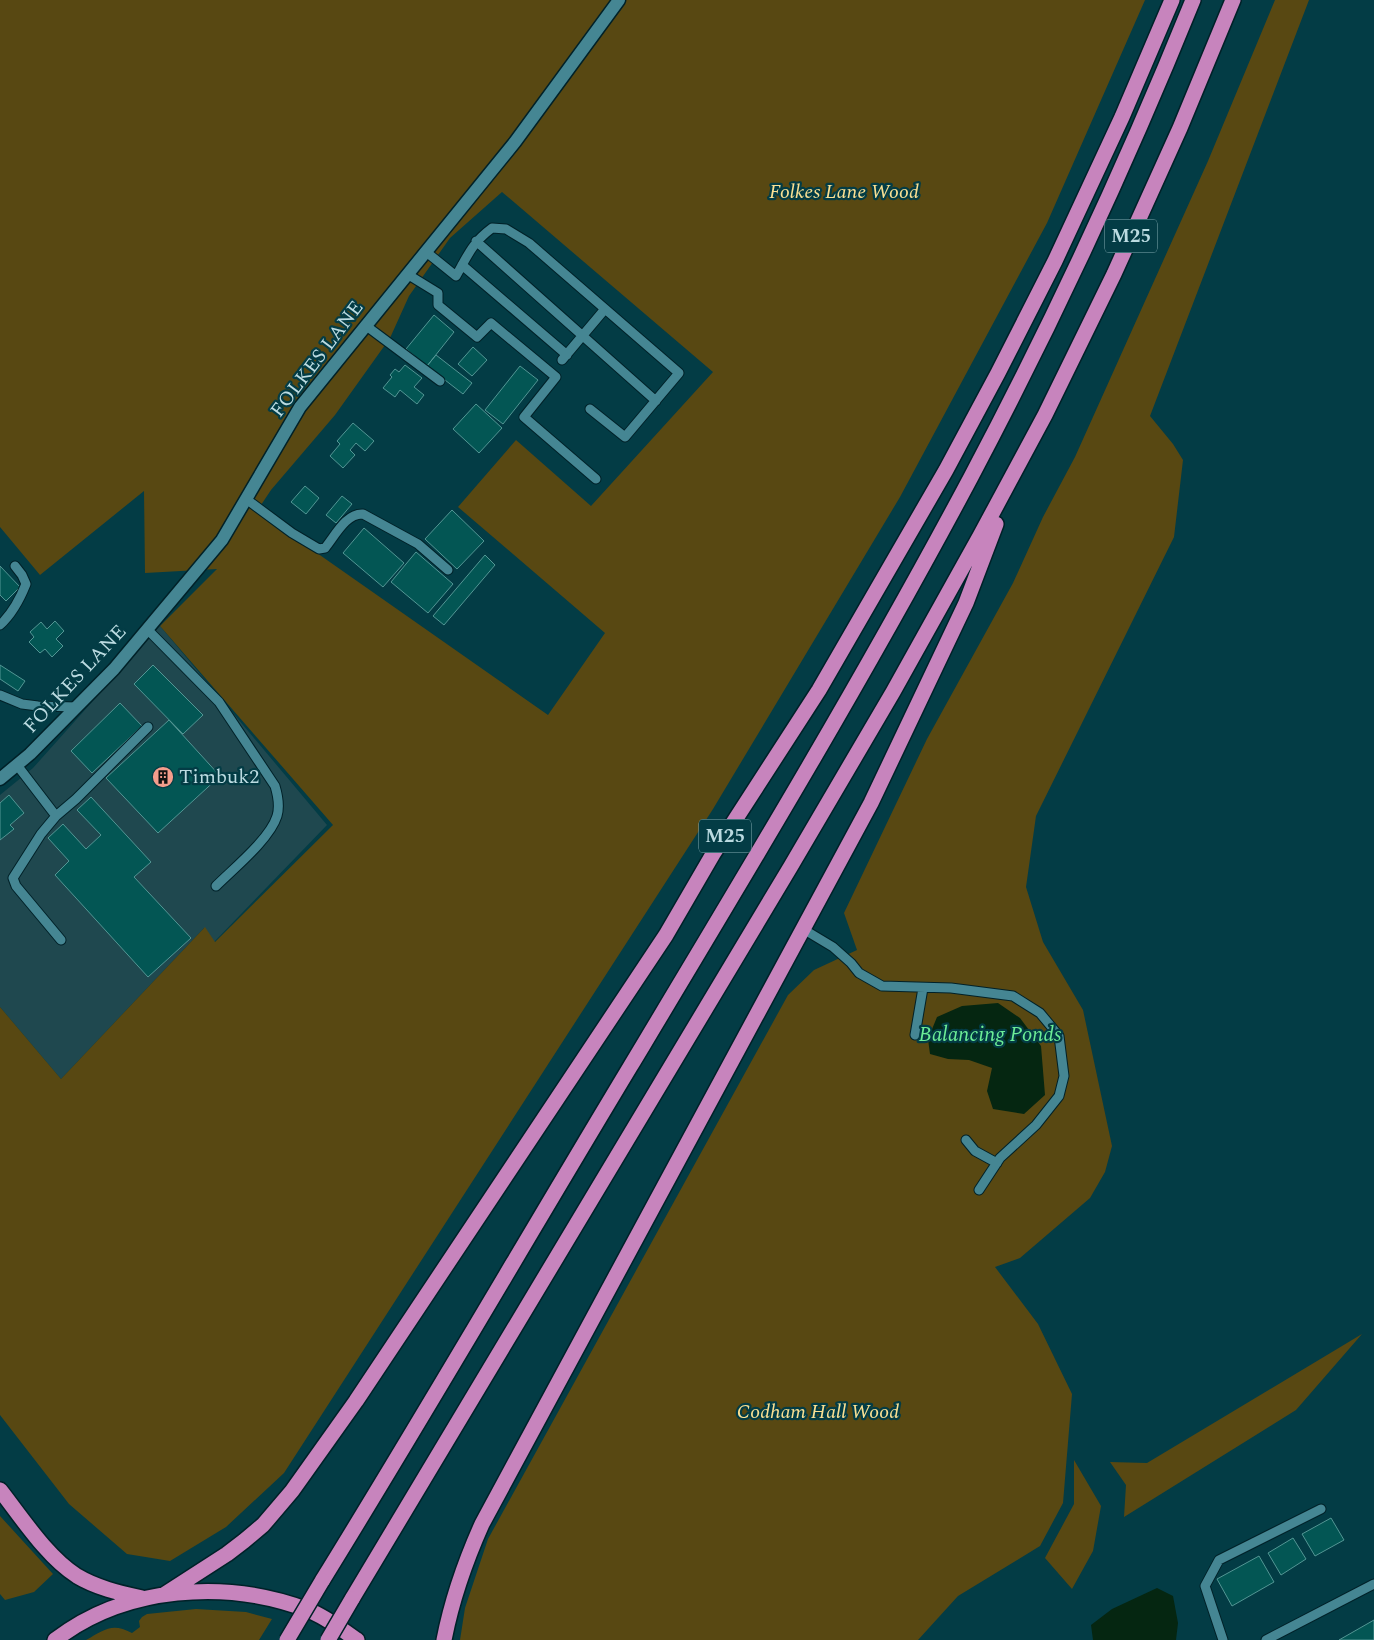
<svg xmlns="http://www.w3.org/2000/svg" width="1374" height="1640" font-family="Spectral,serif">
  <style>
    .built { fill: #1f484f }
    .green { fill: #584812; fill-rule: evenodd }
    .water { fill: #052611 }
    .building { fill: #035654; stroke: #539694 }
    .lines { fill: none; stroke-linecap: round; stroke-linejoin: round }
    .lane-casing { stroke: #002128; stroke-width: 11 }
    .street-casing { stroke: #002128; stroke-width: 15 }
    .highway-casing { stroke: #002128; stroke-width: 18 }
    .lane { stroke: #458693; stroke-width: 9 }
    .street { stroke: #458693; stroke-width: 12 }
    .highway { stroke: #c784bd; stroke-width: 15 }
    .highway-bridge-casing { stroke: #002128; stroke-width: 18; stroke-linecap: butt }
    .highway-bridge { stroke: #c784bd; stroke-width: 15 }
    .labels { text-anchor: middle; dominant-baseline: central; stroke-width: 4.5; stroke-linejoin: round; paint-order: stroke }
    .shield { fill: #033c45; stroke: #84abb2; stroke-width: 1 }
    .shield-label { font-size: 19px; font-weight: bold; fill: #bbdbe1 }
    .park-label { font-size: 20px; font-style: italic; fill: #fae093; stroke: #033c45 }
    .street-label { font-size: 20px; fill: #bbdbe1; stroke: #033c45 }
    .poi-label { font-size: 20px; fill: #bbdbe1; stroke: #033c45; text-anchor: start }
    .water-label { font-size: 21px; font-style: italic; fill: #6ced96; stroke: #033c45 }
  </style>
  <rect width="100%" height="100%" fill="#033c45"/>
  <path class="built" d="M160,626L327,825L214,942L204,928L61,1079L0,1007V795L33,768Z"/>
  <path class="green" d="M0,0H1145L1047,223L900,497L713,809L284,1473L226,1527L170,1561L127,1554L69,1504L0,1415V1007L61,1079L205,927L215,942L333,825L160,626L217,569L145,573L144,491L40,575L0,527ZM502,192L713,372L591,506L516,440L458,507L605,633L548,715L257,511L271,490L335,415L390,338L409,296L450,238Z
    M1275,0H1309L1150,416L1173,444L1183,460L1174,537L1036,816L1026,887L1043,942L1083,1010L1112,1146L1105,1172L1090,1198L1020,1258L995,1267L1038,1324L1072,1394L1063,1503L1040,1546L958,1596L918,1640H460L465,1608L488,1539L788,995L814,970L857,950L844,913L927,739L1013,583L1043,517L1075,457L1208,161Z
    M1362,1334L1296,1410L1124,1517L1126,1485L1110,1462L1147,1463Z
    M1074,1460L1101,1506L1093,1551L1072,1589L1045,1558L1074,1504Z
    M0,1516L53,1574L34,1592L5,1600L0,1594Z
    M196,1609L246,1612L272,1619L259,1640H86C104,1630 112,1622 132,1633L140,1627L139,1621L142,1617L147,1614Z"/>
  <path class="water" d="M998,1003L1020,1018L1041,1046L1045,1095L1024,1114L993,1109L987,1091L992,1068L969,1060L948,1059L930,1054L928,1039L937,1017L962,1006Z
    M1157,1588L1173,1596L1178,1623L1176,1640H1093L1091,1625L1112,1609Z"/>
  <path class="building" d="M434,315L454,332L427,366L406,349Z
    M473,347L487,360L472,376L458,364Z
    M436,355L472,383L463,394L427,366Z
    M405,365L422,378L414,387L424,395L417,404L400,390L395,397L383,388L392,377L390,375L395,369L399,372Z
    M520,366L538,380L503,424L485,410Z
    M476,404L502,428L479,453L453,429Z
    M353,423L374,441L365,451L356,443L350,450L355,455L343,468L330,456L340,444L337,441Z
    M305,486L319,498L306,514L291,502Z
    M342,496L352,504L336,523L326,515Z
    M452,510L484,541L457,569L425,539Z
    M364,528L404,563L383,587L343,553Z
    M416,552L453,584L428,613L391,582Z
    M485,555L495,565L444,625L433,616Z
    M0,566L20,587L6,601L0,595Z
    M55,621L64,631L56,639L63,646L52,657L45,649L40,653L29,642L34,637L30,632L41,622L47,629Z
    M0,665L25,681L18,691L0,679Z
    M153,665L203,715L183,734L134,684Z
    M120,703L142,726L92,773L71,751Z
    M169,720L220,776L158,833L106,778Z
    M9,795L24,813L10,825L14,829L0,840V803Z
    M91,797L151,862L134,877L191,938L148,977L55,875L69,861L48,838L63,824L86,849L101,835L77,810Z
    M1331,1518L1344,1540L1315,1556L1302,1534Z
    M1293,1538L1306,1559L1281,1575L1268,1553Z
    M1259,1556L1274,1582L1232,1606L1217,1579Z
    M1374,1620V1640H1339Z"/>
  <g class="lines">
    <g class="lane-casing">
      <path id="lane" d="M476,241L656,401
        M425,251L456,276C468,255 472,243 492,228L506,229L529,243L679,373L625,437L590,409
        M462,265L567,355
        M407,274L438,293V305L477,337L491,323L556,377L524,417L596,479
        M365,325L440,381
        M562,360L605,309
        M246,499L292,533L319,549L325,548C335,536 346,513 363,514L418,544L448,570
        M0,625C12,614 20,599 26,584L22,575L15,566
        M147,629L219,702L275,786C278,796 280,806 277,816C270,839 233,869 216,886
        M0,695L22,704L38,706L77,707
        M17,765L56,816L76,799L148,727
        M56,816L41,834L13,878L16,886L61,940
        M803,929L833,947L851,963L859,973L882,986L951,988L1013,996L1040,1013L1059,1036L1064,1076L1059,1096L1036,1125L1000,1158L979,1190
        M915,1035L923,988
        M966,1140L975,1151L997,1163
        M1223,1640L1205,1586L1219,1560L1321,1509
        M1266,1640L1374,1584"/>
    </g>
    <g class="street-casing">
      <path id="street" d="M0,779L30,754L114,669L222,540L300,407L515,142L619,0"/>
    </g>
    <g class="highway-casing">
      <path id="highway" d="M0,1490C22,1518 47,1557 77,1576C97,1588 120,1593 142,1598
        M322,1581C427,1411 527,1238 630,1067C747,872 864,678 971,477C1053,322 1127,163 1193,0
        M165,1594L227,1554L244,1541L263,1525L292,1491L356,1401L666,935L713,854L819,690L946,470L998,373L1055,261L1122,117L1172,0
        M352,1599L791,866L893,692L980,536L1045,415L1114,274L1180,128L1233,0
        M55,1640C125,1586 226,1579 308,1610C326,1617 341,1629 357,1640
        M444,1640C452,1599 465,1562 482,1524L871,803L966,603L996,524"/>
    </g>
    <use href="#lane" class="lane"/>
    <use href="#street" class="street"/>
    <use href="#highway" class="highway"/>
    <g class="highway-bridge-casing">
      <path id="highway-bridge" d="M287,1640L322,1581
        M328,1640L352,1599"/>
    </g>
    <use href="#highway-bridge" class="highway-bridge"/>
  </g>
  <defs>
    <g id="building-disc" transform="scale(1.125)"><circle r="9.5" fill="#f49d8c" stroke="#033c45"/><path d="M-4-6H4V6H1V3H-1V6H-4ZM-2.5-4.3h1.7v1.8h-1.7ZM.8-4.3h1.7v1.8H.8ZM-2.5-1h1.7V.8h-1.7ZM.8-1h1.7V.8H.8Z" fill="#111"/></g>
  </defs>
  <g fill-rule="evenodd">
    <use href="#building-disc" x="163" y="777"/>
  </g>
  <g class="labels">
    <g class="shield">
      <rect x="1105" y="219.5" width="52" height="33" rx="4"/>
      <rect x="699" y="819.5" width="52" height="33" rx="4"/>
    </g>
    <g class="shield-label">
      <text x="1131" y="236">M25</text>
      <text x="725" y="836">M25</text>
    </g>
    <g class="park-label">
      <text x="844" y="192">Folkes Lane Wood</text>
      <text x="818" y="1412">Codham Hall Wood</text>
    </g>
    <g class="street-label">
      <text transform="translate(317 359) rotate(-53)">FOLKES LANE</text>
      <text transform="translate(75 679) rotate(-47)">FOLKES LANE</text>
    </g>
    <g class="poi-label">
      <text x="179" y="777">Timbuk2</text>
    </g>
    <g class="water-label">
      <text x="990" y="1035">Balancing Ponds</text>
    </g>
  </g>
</svg>
